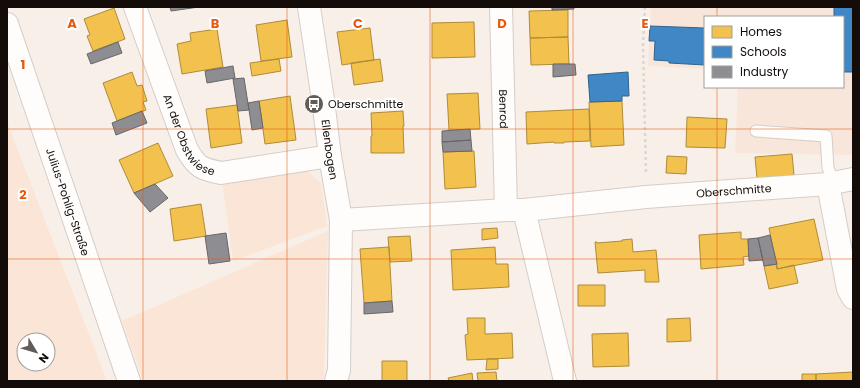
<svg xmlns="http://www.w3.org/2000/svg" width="860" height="388" font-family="Poppins,sans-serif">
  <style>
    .built { fill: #f9e6da }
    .green { fill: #fbe5d6; fill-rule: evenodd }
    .homes { fill: #f2c14e; stroke: #af8b39 }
    .schools { fill: #3f88c5; stroke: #32638c }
    .industry { fill: #8d8d92; stroke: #686669 }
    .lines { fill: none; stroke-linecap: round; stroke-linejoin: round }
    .service-casing { stroke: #d5cdc7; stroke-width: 13 }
    .minor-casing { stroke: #d5cdc7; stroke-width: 24 }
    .tertiary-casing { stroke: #d5cdc7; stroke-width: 24 }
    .path { stroke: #d9d7d5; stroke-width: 2.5; stroke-dasharray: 3 3; stroke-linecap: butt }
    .service { stroke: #fefdfc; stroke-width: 11 }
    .minor { stroke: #fefdfc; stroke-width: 22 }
    .tertiary { stroke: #fefdfc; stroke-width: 22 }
    .grid { fill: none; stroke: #e8590c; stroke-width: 1; stroke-opacity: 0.55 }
    .labels { text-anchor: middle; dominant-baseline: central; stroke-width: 4; stroke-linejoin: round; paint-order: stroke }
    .poi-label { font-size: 11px; fill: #130c08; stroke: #fff; text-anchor: start }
    .street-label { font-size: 11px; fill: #130c08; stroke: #fff }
    .grid-label { font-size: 13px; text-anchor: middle; font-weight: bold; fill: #e8590c; stroke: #fff; stroke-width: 4; stroke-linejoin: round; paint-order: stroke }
  </style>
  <rect width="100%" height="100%" fill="#f8efe9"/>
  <path class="built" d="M651,7H853V155L735,153L738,87H843V17H705V69L648,66Z"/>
  <path class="green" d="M7,122L107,381H7ZM24,340H48V364H24Z
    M307,171L321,183L327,226L233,261L222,181Z
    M328,231L324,376L323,381H143L122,321Z"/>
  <path class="homes" d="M114,8L125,39L93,51L87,36L90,35L84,19Z
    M568,10V37L530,38L529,11Z
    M287,20L292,57L261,61L256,25Z
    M474,22L475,57L432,58V23Z
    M370,28L374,60L342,65L337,32Z
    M217,29L223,67L182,74L177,44L191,41L190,33Z
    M568,37L569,64L531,65L530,38Z
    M279,59L281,71L252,76L250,63Z
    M380,59L383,81L354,85L351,63Z
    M132,72L137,86L142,85L147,101L143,102L146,110L117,121L103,83Z
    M478,93L480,129L449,130L447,94Z
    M290,96L296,140L265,144L259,101Z
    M622,101L624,145L591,147L589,102Z
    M237,105L242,143L211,148L206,109Z
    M589,109L590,141L564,142V143H554V142L527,144L526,112Z
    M403,111L404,126H403L404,153H371V136H372L371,113Z
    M687,117L727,119L725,148L686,147Z
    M158,143L173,176L134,193L119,160Z
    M474,151L476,187L445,189L443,152Z
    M792,154L794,175L757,178L755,157Z
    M667,156L687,157L686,174L666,173Z
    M201,204L206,236L174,241L170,209Z
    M814,219L823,260L777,269L769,228Z
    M497,228L498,238L482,240V229Z
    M741,232V239H748L749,256L743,257L744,265L701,269L699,235Z
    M410,236L412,261L390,262L388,237Z
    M632,239L633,252L656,250L659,282H645V270L598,273L595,242H597V243L622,241V240Z
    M389,247L392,301L364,303L360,249Z
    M495,247L496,264H508L509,287L453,290L451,250Z
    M777,264V269L794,265L798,283L769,289L764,266Z
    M578,285H605V306H578Z
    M467,318H485V334L512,333L513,358L467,360L465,335L468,334Z
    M690,318L691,341L667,342V319Z
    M628,333L629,366L593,367L592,334Z
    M487,359H498V369L486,370Z
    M382,361H407V381H382Z
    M496,372L497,381H478L477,373Z
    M853,372V381H816V374Z
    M472,373L473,381H449L448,378Z
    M802,374H816V381H802Z"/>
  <path class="schools" d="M834,7H853V72H843V17H834Z
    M650,26L705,28V65L669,63V61L654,60L655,41H649Z
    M628,72L629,96H622V101L590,102L588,75Z"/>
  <path class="industry" d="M170,7H199L171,11Z
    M552,7H574V9L552,10Z
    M118,42L122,53L91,64L87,54Z
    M553,64H575L576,75L553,77Z
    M233,66L235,78L207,83L205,71Z
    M244,78L249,110L238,111L233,79Z
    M259,101L263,128L252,130L248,103Z
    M142,111L147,123L116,135L112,123Z
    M470,129L471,140L442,142V131Z
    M471,140L472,151L443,152L442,142Z
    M155,184L168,198L150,212L134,193Z
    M226,233L230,261L209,264L205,236Z
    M770,235L777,264L764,266L758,238Z
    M758,238L763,260L749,261L748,239Z
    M392,301L393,312L364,314V303Z"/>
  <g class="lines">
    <g class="service-casing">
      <path id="service" d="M756,131L826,136L828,168L834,183"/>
    </g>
    <g class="minor-casing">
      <g id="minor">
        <path id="s1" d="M135,7L187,150C197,167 201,169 221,173L330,156"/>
        <path id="s2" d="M309,7L323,100L330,156L341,220L339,370L336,381"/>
        <path id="s3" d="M501,7L506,210"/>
        <path d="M828,184L848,289L853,298"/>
        <path d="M524,210L565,381"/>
        <path id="s4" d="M341,220L506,210H524L646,197L828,184L853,179"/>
      </g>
    </g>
    <g class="tertiary-casing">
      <g id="tertiary">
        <path id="s5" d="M7,24L129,381"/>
      </g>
    </g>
    <path class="path" d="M645,7L643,46L646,174"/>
    <use href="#service" class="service"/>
    <use href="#minor" class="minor"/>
    <use href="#tertiary" class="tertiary"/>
  </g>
  <path class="grid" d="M143,7V381M287,7V381M430,7V381M573,7V381M717,7V17M717,87V381M7,129H853M7,259H853"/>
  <defs>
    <g id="bus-disc" transform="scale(1)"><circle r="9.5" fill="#635b57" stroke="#fff"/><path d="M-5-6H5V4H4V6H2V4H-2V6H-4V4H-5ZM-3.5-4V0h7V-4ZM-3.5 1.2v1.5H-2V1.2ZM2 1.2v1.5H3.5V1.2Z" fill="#fff"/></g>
  </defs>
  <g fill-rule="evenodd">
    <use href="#bus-disc" x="314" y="104"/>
  </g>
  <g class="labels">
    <g class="poi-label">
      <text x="328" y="104">Oberschmitte</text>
    </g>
    <g class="street-label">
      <text stroke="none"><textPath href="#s3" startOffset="102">Benrod</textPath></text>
      <text stroke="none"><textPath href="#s1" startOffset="141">An der Obstwiese</textPath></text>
      <text stroke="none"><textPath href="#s2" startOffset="144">Ellenbogen</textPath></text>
      <text stroke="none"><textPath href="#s4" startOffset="394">Oberschmitte</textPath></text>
      <text stroke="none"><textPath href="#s5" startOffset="188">Julius-Pohlig-Straße</textPath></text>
    </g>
  </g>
  <g class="grid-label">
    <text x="72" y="28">A</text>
    <text x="215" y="28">B</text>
    <text x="358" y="28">C</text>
    <text x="502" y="28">D</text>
    <text x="645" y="28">E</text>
    <text x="23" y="69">1</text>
    <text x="23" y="199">2</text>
  </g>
  <rect width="860" height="388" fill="none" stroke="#130c08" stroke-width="16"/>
  <rect x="704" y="16" width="140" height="72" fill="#ffffff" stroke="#a19e9c"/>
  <rect x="712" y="26" width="20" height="12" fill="#f2c14e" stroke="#a19e9c"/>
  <text x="740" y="36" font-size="12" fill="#130c08">Homes</text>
  <rect x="712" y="46" width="20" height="12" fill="#3f88c5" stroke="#a19e9c"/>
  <text x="740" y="56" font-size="12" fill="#130c08">Schools</text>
  <rect x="712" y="66" width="20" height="12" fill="#8d8d92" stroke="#a19e9c"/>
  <text x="740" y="76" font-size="12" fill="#130c08">Industry</text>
  <g transform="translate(36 352) rotate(128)"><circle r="19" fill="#ffffff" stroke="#a19e9c"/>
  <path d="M0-3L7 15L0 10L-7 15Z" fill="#635b57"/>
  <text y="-6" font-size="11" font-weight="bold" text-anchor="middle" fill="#130c08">N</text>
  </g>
</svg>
